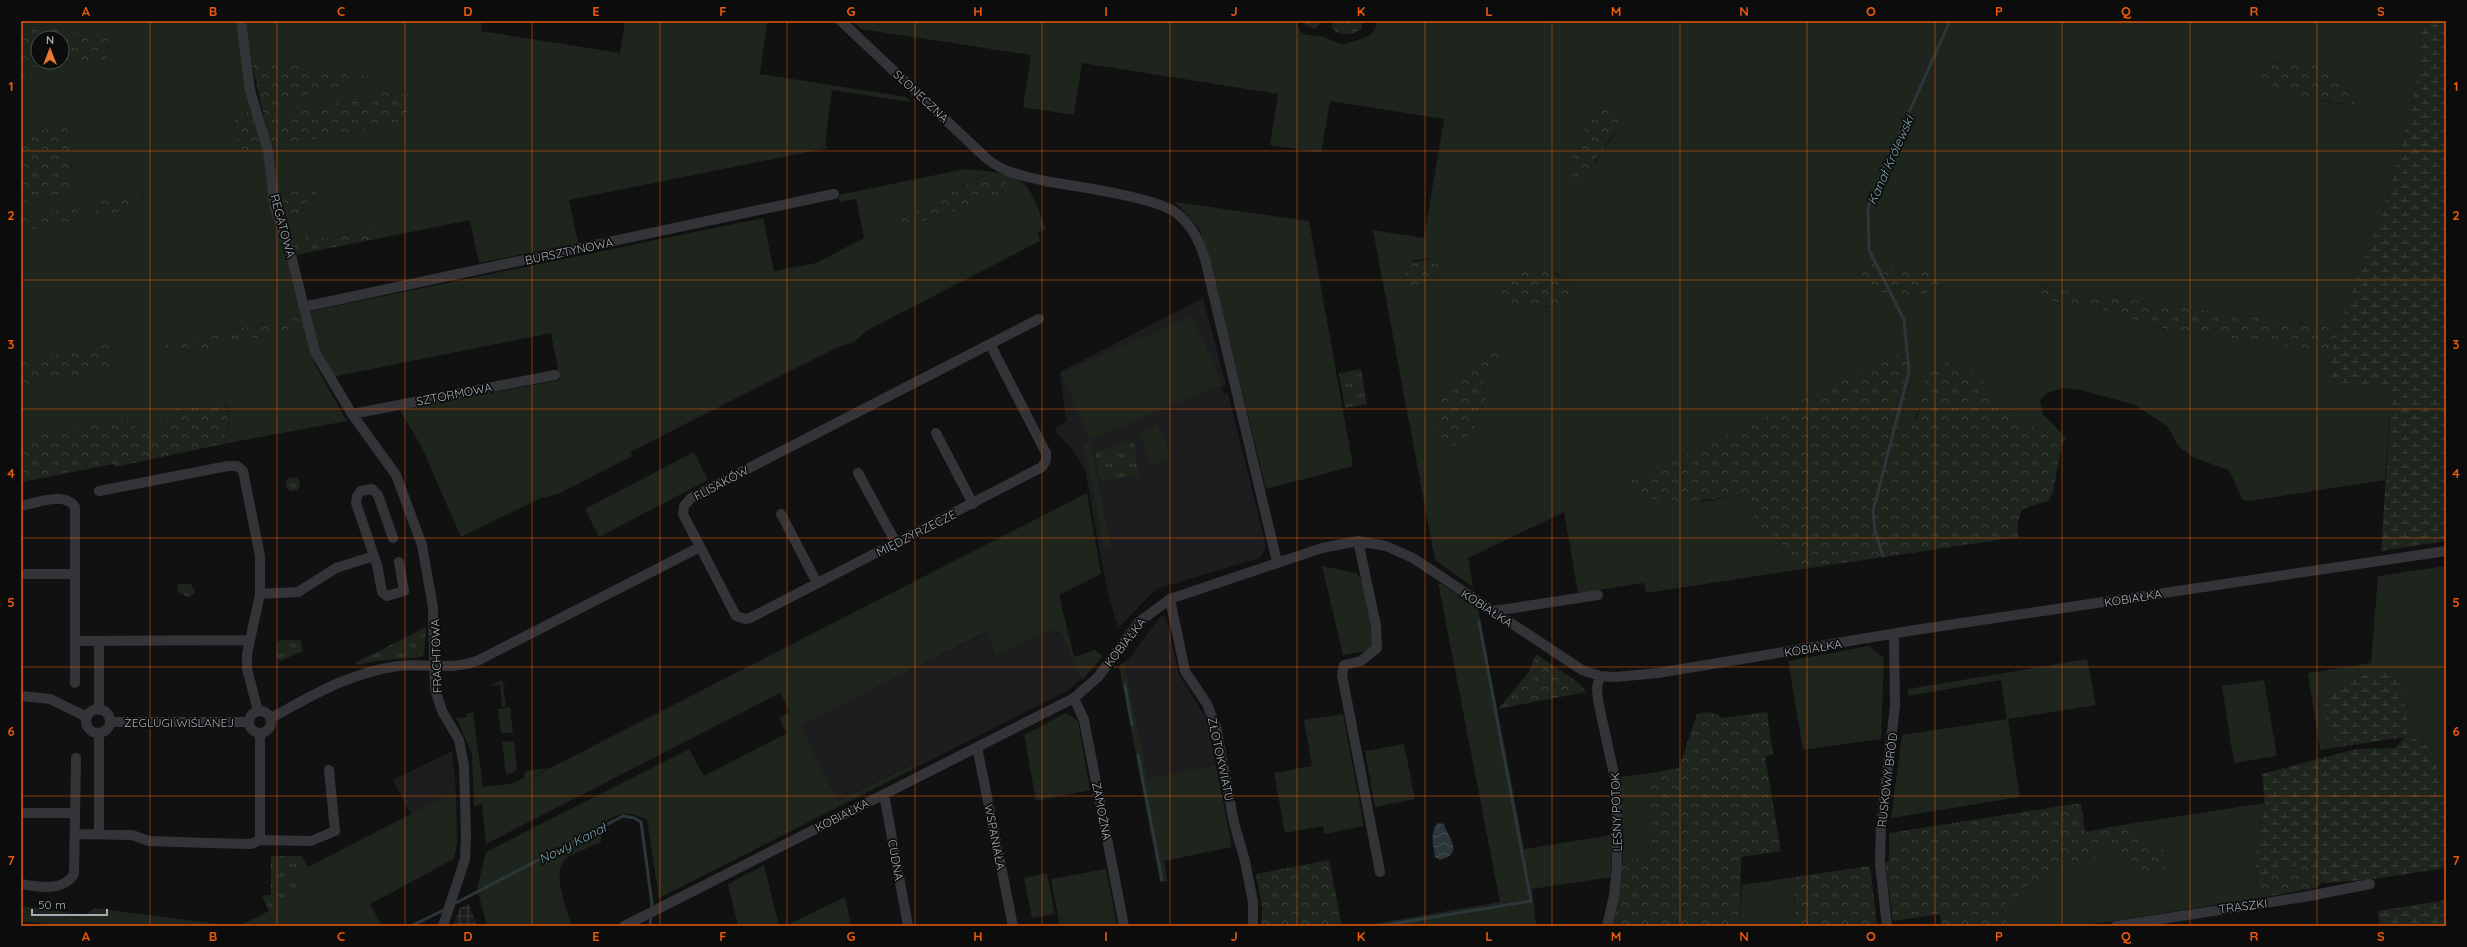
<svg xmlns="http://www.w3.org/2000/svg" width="2467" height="947" font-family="Quicksand,sans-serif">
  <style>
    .built { fill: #1d1d1f }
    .industrial { fill: url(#industrial-grid) }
    .grass { fill: #1e251d; fill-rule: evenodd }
    .forest { fill: url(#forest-crowns); fill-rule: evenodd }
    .wetland { fill: url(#wetland-marsh) }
    .park { fill: url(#park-tufts) }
    .water { fill: url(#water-waves) }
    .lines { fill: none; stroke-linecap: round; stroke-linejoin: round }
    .stream { stroke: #2b373a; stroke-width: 3 }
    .minor { stroke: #323437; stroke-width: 10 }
    .grid { fill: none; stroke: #e8590c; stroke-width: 1; stroke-opacity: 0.55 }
    .labels { text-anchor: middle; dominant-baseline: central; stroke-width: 3.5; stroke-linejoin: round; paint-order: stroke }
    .street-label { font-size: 12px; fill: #a3acb2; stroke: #0c0c0d }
    .water-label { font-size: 13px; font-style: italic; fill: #7ba3ac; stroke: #0c0c0d }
    .neatline { fill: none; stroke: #e8590c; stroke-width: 1.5 }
    .grid-label { font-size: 13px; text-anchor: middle; font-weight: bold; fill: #e8590c }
  </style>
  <defs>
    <pattern id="industrial-grid" width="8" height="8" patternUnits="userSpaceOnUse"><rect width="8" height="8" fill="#1d1d1f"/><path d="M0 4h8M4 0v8" fill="none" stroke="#3b3b3d"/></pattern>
    <pattern id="forest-crowns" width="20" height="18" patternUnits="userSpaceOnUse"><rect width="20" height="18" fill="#1e251d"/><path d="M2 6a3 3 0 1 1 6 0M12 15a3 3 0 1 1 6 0" fill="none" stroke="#3c423b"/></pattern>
    <pattern id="wetland-marsh" width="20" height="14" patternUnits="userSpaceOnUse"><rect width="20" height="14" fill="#1e251d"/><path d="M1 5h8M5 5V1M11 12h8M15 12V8" fill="none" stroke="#3c423b"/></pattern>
    <pattern id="park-tufts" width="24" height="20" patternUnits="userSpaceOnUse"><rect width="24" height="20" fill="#1e251d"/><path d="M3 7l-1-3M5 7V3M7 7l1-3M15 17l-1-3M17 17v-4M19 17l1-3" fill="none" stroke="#3c423b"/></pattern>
    <pattern id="water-waves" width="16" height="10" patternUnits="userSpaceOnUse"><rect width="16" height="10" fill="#2b373a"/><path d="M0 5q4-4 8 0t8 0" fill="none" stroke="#475154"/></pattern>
  </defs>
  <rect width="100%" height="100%" fill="#111112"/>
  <path class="built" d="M1203,298L1226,385L1222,387L1224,394L1228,393L1266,546L1260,558L1156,589L1118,628L1107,590L1085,470L1075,453L1054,429L1066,421L1060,372Z
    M1161,616L1166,617L1179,675L1207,719L1216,765L1148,779L1126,668L1129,659Z
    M1050,631L1061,633L1081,679L1069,690L913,769L910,765L838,801L801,726L987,632L996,656Z
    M452,751L456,791L411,815L393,780Z"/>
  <path class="industrial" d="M469,904L477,926H453L460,908Z"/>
  <path class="grass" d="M21,21H238L252,110L241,113L234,121L237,142L244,157L264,153L278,224L301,316L166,344V356L305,328L314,363L347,421L223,444C228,431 232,418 226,404L172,410L162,427L148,430L138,429L128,418L21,440V386L114,367L109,343L21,362V232L78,220L76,206L21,218V203L74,192L68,125L21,134V81L32,67L58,63L107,67L108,38L21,23ZM143,193V203L95,208Z
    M246,21H482L481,31L620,53L625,21H754L767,23L760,74L907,97L910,102L832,90L825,145L828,148L569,200L578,243L479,263L470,220L381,238L378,232L349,233L327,239L313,234L291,244L283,218L298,215L304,209L303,204L317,196V193C307,184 290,192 278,196L271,148L402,122L408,109L388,91L282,116L280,106L285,100L376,78L251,59Z
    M852,21H1296C1299,39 1311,34 1324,37C1330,39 1336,43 1342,44C1346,44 1350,42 1354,41C1366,38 1374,36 1377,21H2420L2419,71L2402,143L2382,216L2339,329L2041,287L2051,301L2103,310L2169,330L2332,352L2330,357L2332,382L2392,388L2385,480L2249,501L2242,499L2229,470L2194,458L2178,446L2168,427L2135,405L2081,390L2063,388L2047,393L2040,401L2043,414L2066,438L2061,448L2043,432L2017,418L2002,406L1990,387L1920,407L1913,424L1908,427L1901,421L1914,361L1908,350L1700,502L1741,495L1763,532L1782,544L1785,557L1796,570L1646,593L1644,583L1578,593L1564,512L1468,558L1473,587L1435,560L1373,230L1424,238L1444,119L1330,101L1321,153L1270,145L1278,94L1082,63L1074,115L1023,107L1031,55L861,29ZM2293,61L2311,62L2340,76L2357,106L2327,102L2280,90L2271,62ZM1619,130L1600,152L1596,163L1570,161L1577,150ZM1434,258L1442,260L1446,266L1434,277L1427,289L1412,261ZM1879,264L1895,268L1921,269V295L1869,291ZM1527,273H1556L1569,287L1549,307L1536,305L1515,274ZM1483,356L1489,374L1483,378L1485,395L1439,407C1444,382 1464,371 1483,356Z
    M965,169C984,171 1014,171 1027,187C1036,198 1040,216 1046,229L1038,232L1040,241L866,331L853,343L840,346L630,452L632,456L558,494L541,498L461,537L422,448L400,410L560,380L551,333L332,377C323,358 307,332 311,311L763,218L774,271L816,263L864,238L856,199L840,202L838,195ZM987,174L985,201L906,227L893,223Z
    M1175,202L1309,221L1353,466L1266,489L1207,250L1199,228Z
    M1192,316L1222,384L1090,440L1061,373Z
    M1157,424L1172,456L1153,465L1138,433Z
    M1090,442L1111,545L1104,546L1083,444Z
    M694,452L708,480L599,537L585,509Z
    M1087,493L1101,574L1059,595L1074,657L1095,650L1103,656L1083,679H1081L1061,633L1050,631L996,656L986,632L801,726L838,801L911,765L913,769L659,898L647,820C626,810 621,813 602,823L601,842C590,847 577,852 567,858C550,870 567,910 572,926H487L477,889L486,852L689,749L704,776L787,733L779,718L790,712L780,693L486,844L482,803L474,807L472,754L456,718L467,717V714L473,712L483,787L515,783L524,777L526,771L548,768L519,784Z
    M1322,566L1357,573C1369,589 1376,630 1372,650L1343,655Z
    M2446,566V800L2431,749L2421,741L2406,736L2395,674L2382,671L2351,681L2329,723L2339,747L2320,750L2308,673L2371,663L2378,576Z
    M1438,582L1478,607L1524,849L1612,835L1611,877L1532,889L1536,926H1361L1500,902Z
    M1869,646L1884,658L1881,739L1803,750L1788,661Z
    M1129,659L1126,668L1148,778L1216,765L1232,847L1164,861L1167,881L1160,882L1119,666Z
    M2087,659L2096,705L2008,719L2020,797L1891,818L1902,735L2007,719L2001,680L1908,696V689Z
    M501,680L503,683L506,682L503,687L506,707H502L500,685L490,686Z
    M2264,680L2277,756L2234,763L2222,686Z
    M510,707L513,733H501L498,709Z
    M1066,713L1078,721L1090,790L1036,801L1024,735Z
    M1343,714L1364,826L1324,834L1323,826L1285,833L1274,773L1312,766L1304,720Z
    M514,741L517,769L513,773L506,774L502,742Z
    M1404,744L1415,799L1375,807L1365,751Z
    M1651,773V836L1647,854L1623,863L1620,777Z
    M456,791L457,843L454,859L370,904L382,926H239L308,891L298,872Z
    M2265,803L2255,859L2259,898L2081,926H2008L2004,903H2016L2023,887L2037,885L2051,865L2099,858L2097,849L2114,848L2152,876L2164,850L2128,824Z
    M1902,831L1899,849H1889V833Z
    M764,865L779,926H738L728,884Z
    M1106,869L1117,926H1060L1051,879Z
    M1047,873L1055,914L1032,918L1024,878Z
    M1794,877L1795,926H1740L1742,885Z
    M845,897L851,926H785Z
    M21,906L86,915L94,908L233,926H61L21,921Z"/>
  <path class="forest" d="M1304,21H1323L1315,29L1304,24Z
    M1332,21H1362V29C1353,35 1339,37 1332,28Z
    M21,23L108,37L107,67L58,63L32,67L21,81ZM38,38H62V62H38Z
    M251,59L378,78L285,100L280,106L282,115L388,91L409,95L410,106L402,122L271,148Z
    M2293,61L2326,63L2340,76L2357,106C2329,100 2278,99 2261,75C2267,60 2278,62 2293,61Z
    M1603,108L1612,110L1619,116V130C1612,136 1606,143 1601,151C1590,168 1597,175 1573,179L1567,170L1583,131L1593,116Z
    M252,110L264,153L244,157L237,142L234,121L241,113Z
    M68,125L74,192L21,203V134Z
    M987,174C996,177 1005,178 1006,188L996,197L906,227H899L893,223Z
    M301,189H314L317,193V196L303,204L304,208L298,216L283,218L278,196Z
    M143,193L142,207L97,216L95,203Z
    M77,206L78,220L21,232V218Z
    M369,229L378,232L381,238L295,255L291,244L313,234L327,239Z
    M1434,258L1442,260L1447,266L1434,277L1427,289L1419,291L1409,288L1403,278L1407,264Z
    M1866,262L1933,271L1943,276L1945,282L1921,295L1869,291L1863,283L1860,267Z
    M1539,268C1556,272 1567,280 1573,297L1569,303C1554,308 1514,309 1502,298C1499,294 1499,288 1498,283C1508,272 1526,274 1539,268Z
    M2040,287L2339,329L2332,352L2169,330L2103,310L2051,301L2043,298Z
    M301,316L305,328L166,356V344Z
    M110,343L114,367L21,386V362Z
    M1909,350L1914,361L1901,421L1908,427C1916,423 1918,416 1920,407L1917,401L1928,371L1939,369L1951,357L1990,387L2002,406L2017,418L2043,432L2061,448L2053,493L2048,501L2022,509L2018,521V537L1796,570L1785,557L1782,544L1763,532L1741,495C1701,501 1671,505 1631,494L1629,482Z
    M1495,352L1504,355L1507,360L1483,378C1483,385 1485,391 1485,397C1483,419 1467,443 1445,449C1421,407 1454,366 1495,352Z
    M222,400C233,414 228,429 223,444L115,467L114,464L21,482V439L128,418L138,429L148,430L162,427L172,410Z
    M1536,654L1579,683L1586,692L1498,709L1529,672Z
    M1710,712L1723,718L1767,712L1773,754L1765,756L1781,851L1741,857L1740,926H1612L1623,863L1647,854L1651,836V773L1679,768L1697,714Z
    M2081,803L2085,832L2128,824L2164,850L2166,869L2161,875L2152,876L2114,848L2097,849L2099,858L2051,865L2037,885L2023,887L2016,903H2005L2008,926H1942L1940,914L1893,921L1885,863L1889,861V849H1899L1902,831Z
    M1329,860L1342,926H1261L1262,908L1256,874Z
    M2304,863L2319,872L2322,882L2316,888L2259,898L2258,883L2279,871Z
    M1870,866L1877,926H1795L1794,877Z"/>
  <path class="wetland" d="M2420,21H2446V541L2381,551L2392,388L2332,382L2330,357L2352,290L2382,216L2402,143L2419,71Z
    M2382,671L2395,674L2400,679L2409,729L2406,736L2421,741L2431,749L2446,800V868L2373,879L2329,883L2322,882L2319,872L2304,863L2279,871L2258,883L2255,859L2265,803L2262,774L2356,749L2395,748L2405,737L2339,747C2334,736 2323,719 2325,706C2327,680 2362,676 2382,671Z
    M2446,900V926H2380L2378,911Z"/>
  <path class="park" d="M1361,369L1367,404L1345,408L1339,373Z
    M1134,440L1139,475L1101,482L1095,452Z
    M286 484a7 7 0 1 1 14 0a7 7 0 1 1-14 0Z
    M177,584H191L195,591L194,594L188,597L178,592Z
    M426,627L424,653L421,657L376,661L357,665L355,663Z
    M281,640H301L303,651L280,661L276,657L277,642Z
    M271,856H302L308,867L298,872L308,891L269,911L262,895H271Z"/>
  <path class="water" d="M1438,823L1444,824C1447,837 1466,853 1440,860L1435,857C1434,847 1429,832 1438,823Z"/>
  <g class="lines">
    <path class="stream" d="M1883,556L1875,531L1873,511L1909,372L1904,320L1869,250L1868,209L1872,195L1950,21
      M1125,685L1132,725
      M1138,755L1162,880
      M452,905L623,816L634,818L641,822L652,904L650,926
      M411,926L446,909
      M1380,926L1531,901L1479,622"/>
    <path class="minor" d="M241,21L250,90L268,151L275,208L290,251L315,352L352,414L396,475L422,545L433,607L435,689L442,711L459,740L464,766L466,837L465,859L443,926
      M841,21L986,158C1004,173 1024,176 1045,181C1074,186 1154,197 1175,212C1191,224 1199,240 1205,259L1277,562
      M303,307L834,194
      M990,344L1046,453V460L1042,467L750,618L745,619L736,616L683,514L684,506L691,498L990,344L1039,319
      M352,414L555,375
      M936,433L973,504
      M858,473L896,543
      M99,491L228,466H237L243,471L260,556V594L247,654V669L258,711
      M21,506C36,503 64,491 75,507V683
      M781,514L817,583
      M393,538L378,495L372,489L361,491L357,496L356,503L377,565L382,592L387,596L404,591L399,562
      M1358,541L1376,625L1377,648L1361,661L1344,665L1342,675L1380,872
      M21,574H75
      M260,594L298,592L336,568L374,556
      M1170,599L1185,671L1207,704L1216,727L1234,823L1245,861L1253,902V926
      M1494,611L1598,595
      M75,641L250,640
      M1600,676L1597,687L1598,701L1616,783L1617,866L1614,896L1607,926
      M21,696L50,699L87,717
      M1074,698L1084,720L1124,926
      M86 721a12 12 0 1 1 24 0a12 12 0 1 1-24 0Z
      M99,710V641
      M249 722a11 11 0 1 1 22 0a11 11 0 1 1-22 0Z
      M271,718C313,695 349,673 398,666C426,663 452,671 479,660L700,547
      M110,722H249
      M99,733V834
      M977,747L1013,926
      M884,794L908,926
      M21,813H75
      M75,834L132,835L149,841L209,843L251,844L260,840L311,841L335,831L329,770
      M260,840V733
      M21,884C38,887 63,892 74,874L76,758
      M624,926L1074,698L1098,677L1139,622L1170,599L1322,548L1358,541L1386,546L1413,558L1582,670L1600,676L1616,677L1658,673L1915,630L2446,551
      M1887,926L1880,864L1881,826L1895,706L1894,634
      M2116,926L2304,897L2370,884"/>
  </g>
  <path class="grid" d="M150,21V926M277,21V926M405,21V926M532,21V926M660,21V926M787,21V926M915,21V926M1042,21V926M1170,21V926M1297,21V926M1425,21V926M1552,21V926M1680,21V926M1807,21V926M1935,21V926M2062,21V926M2190,21V926M2317,21V926M21,151H2446M21,280H2446M21,409H2446M21,538H2446M21,667H2446M21,796H2446"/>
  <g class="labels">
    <g class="street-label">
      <text transform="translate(921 96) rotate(43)">SŁONECZNA</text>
      <text transform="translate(283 226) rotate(75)">REGATOWA</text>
      <text transform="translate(569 251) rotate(-12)">BURSZTYNOWA</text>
      <text transform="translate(454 394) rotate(-11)">SZTORMOWA</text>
      <text transform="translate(721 483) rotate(-28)">FLISAKÓW</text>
      <text transform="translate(916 533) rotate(-27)">MIĘDZYRZECZE</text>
      <text transform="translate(2133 598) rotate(-9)">KOBIAŁKA</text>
      <text transform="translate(1487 608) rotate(33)">KOBIAŁKA</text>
      <text transform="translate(1125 642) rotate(-52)">KOBIAŁKA</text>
      <text transform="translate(1813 648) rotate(-9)">KOBIAŁKA</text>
      <text transform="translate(436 656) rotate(-92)">FRACHTOWA</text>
      <text x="179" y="722">ŻEGLUGI WIŚLANEJ</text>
      <text transform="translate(1221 759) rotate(78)">ZŁOTOKWIATU</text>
      <text transform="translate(1887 780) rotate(-83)">RUSKOWY BRÓD</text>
      <text transform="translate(1102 811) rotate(79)">ZAMOŻNA</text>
      <text transform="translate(1616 812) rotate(-92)">LEŚNY POTOK</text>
      <text transform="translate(842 815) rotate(-27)">KOBIAŁKA</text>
      <text transform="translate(995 837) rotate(79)">WSPANIAŁA</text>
      <text transform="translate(896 860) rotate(80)">CUDNA</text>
      <text transform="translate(2243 906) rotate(-7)">TRASZKI</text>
    </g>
    <g class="water-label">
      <text transform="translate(1890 160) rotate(-66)">Kanał Królewski</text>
      <text transform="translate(572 843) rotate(-27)">Nowy Kanał</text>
    </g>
  </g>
  <rect width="2467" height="947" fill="none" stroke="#0c0c0d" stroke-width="44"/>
  <g transform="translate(50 50)"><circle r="19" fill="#0c0c0d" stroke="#484c4f"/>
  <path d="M0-3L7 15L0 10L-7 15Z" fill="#e87833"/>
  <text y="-6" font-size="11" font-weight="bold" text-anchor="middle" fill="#a3acb2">N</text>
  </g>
  <path d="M32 909v6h75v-6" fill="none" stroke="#a3acb2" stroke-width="2"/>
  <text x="38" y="909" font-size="12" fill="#a3acb2" stroke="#0c0c0d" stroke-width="3" paint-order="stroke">50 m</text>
  <rect x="22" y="22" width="2423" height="903" class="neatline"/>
  <g class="grid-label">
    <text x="86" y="16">A</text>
    <text x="213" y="16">B</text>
    <text x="341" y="16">C</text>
    <text x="468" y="16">D</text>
    <text x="596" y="16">E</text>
    <text x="723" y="16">F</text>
    <text x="851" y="16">G</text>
    <text x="978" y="16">H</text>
    <text x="1106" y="16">I</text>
    <text x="1234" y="16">J</text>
    <text x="1361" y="16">K</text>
    <text x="1489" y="16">L</text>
    <text x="1616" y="16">M</text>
    <text x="1744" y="16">N</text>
    <text x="1871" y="16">O</text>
    <text x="1999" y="16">P</text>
    <text x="2126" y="16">Q</text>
    <text x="2254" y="16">R</text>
    <text x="2381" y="16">S</text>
    <text x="11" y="91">1</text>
    <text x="2456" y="91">1</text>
    <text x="11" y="220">2</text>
    <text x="2456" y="220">2</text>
    <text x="11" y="349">3</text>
    <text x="2456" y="349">3</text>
    <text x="11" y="478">4</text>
    <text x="2456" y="478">4</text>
    <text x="11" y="607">5</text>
    <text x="2456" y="607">5</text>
    <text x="11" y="736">6</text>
    <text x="2456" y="736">6</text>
    <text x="11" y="865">7</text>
    <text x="2456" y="865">7</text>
    <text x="86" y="941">A</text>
    <text x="213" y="941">B</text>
    <text x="341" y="941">C</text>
    <text x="468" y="941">D</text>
    <text x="596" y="941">E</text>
    <text x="723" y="941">F</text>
    <text x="851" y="941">G</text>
    <text x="978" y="941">H</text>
    <text x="1106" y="941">I</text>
    <text x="1234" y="941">J</text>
    <text x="1361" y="941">K</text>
    <text x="1489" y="941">L</text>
    <text x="1616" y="941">M</text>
    <text x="1744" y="941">N</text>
    <text x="1871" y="941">O</text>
    <text x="1999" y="941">P</text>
    <text x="2126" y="941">Q</text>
    <text x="2254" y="941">R</text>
    <text x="2381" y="941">S</text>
  </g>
</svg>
